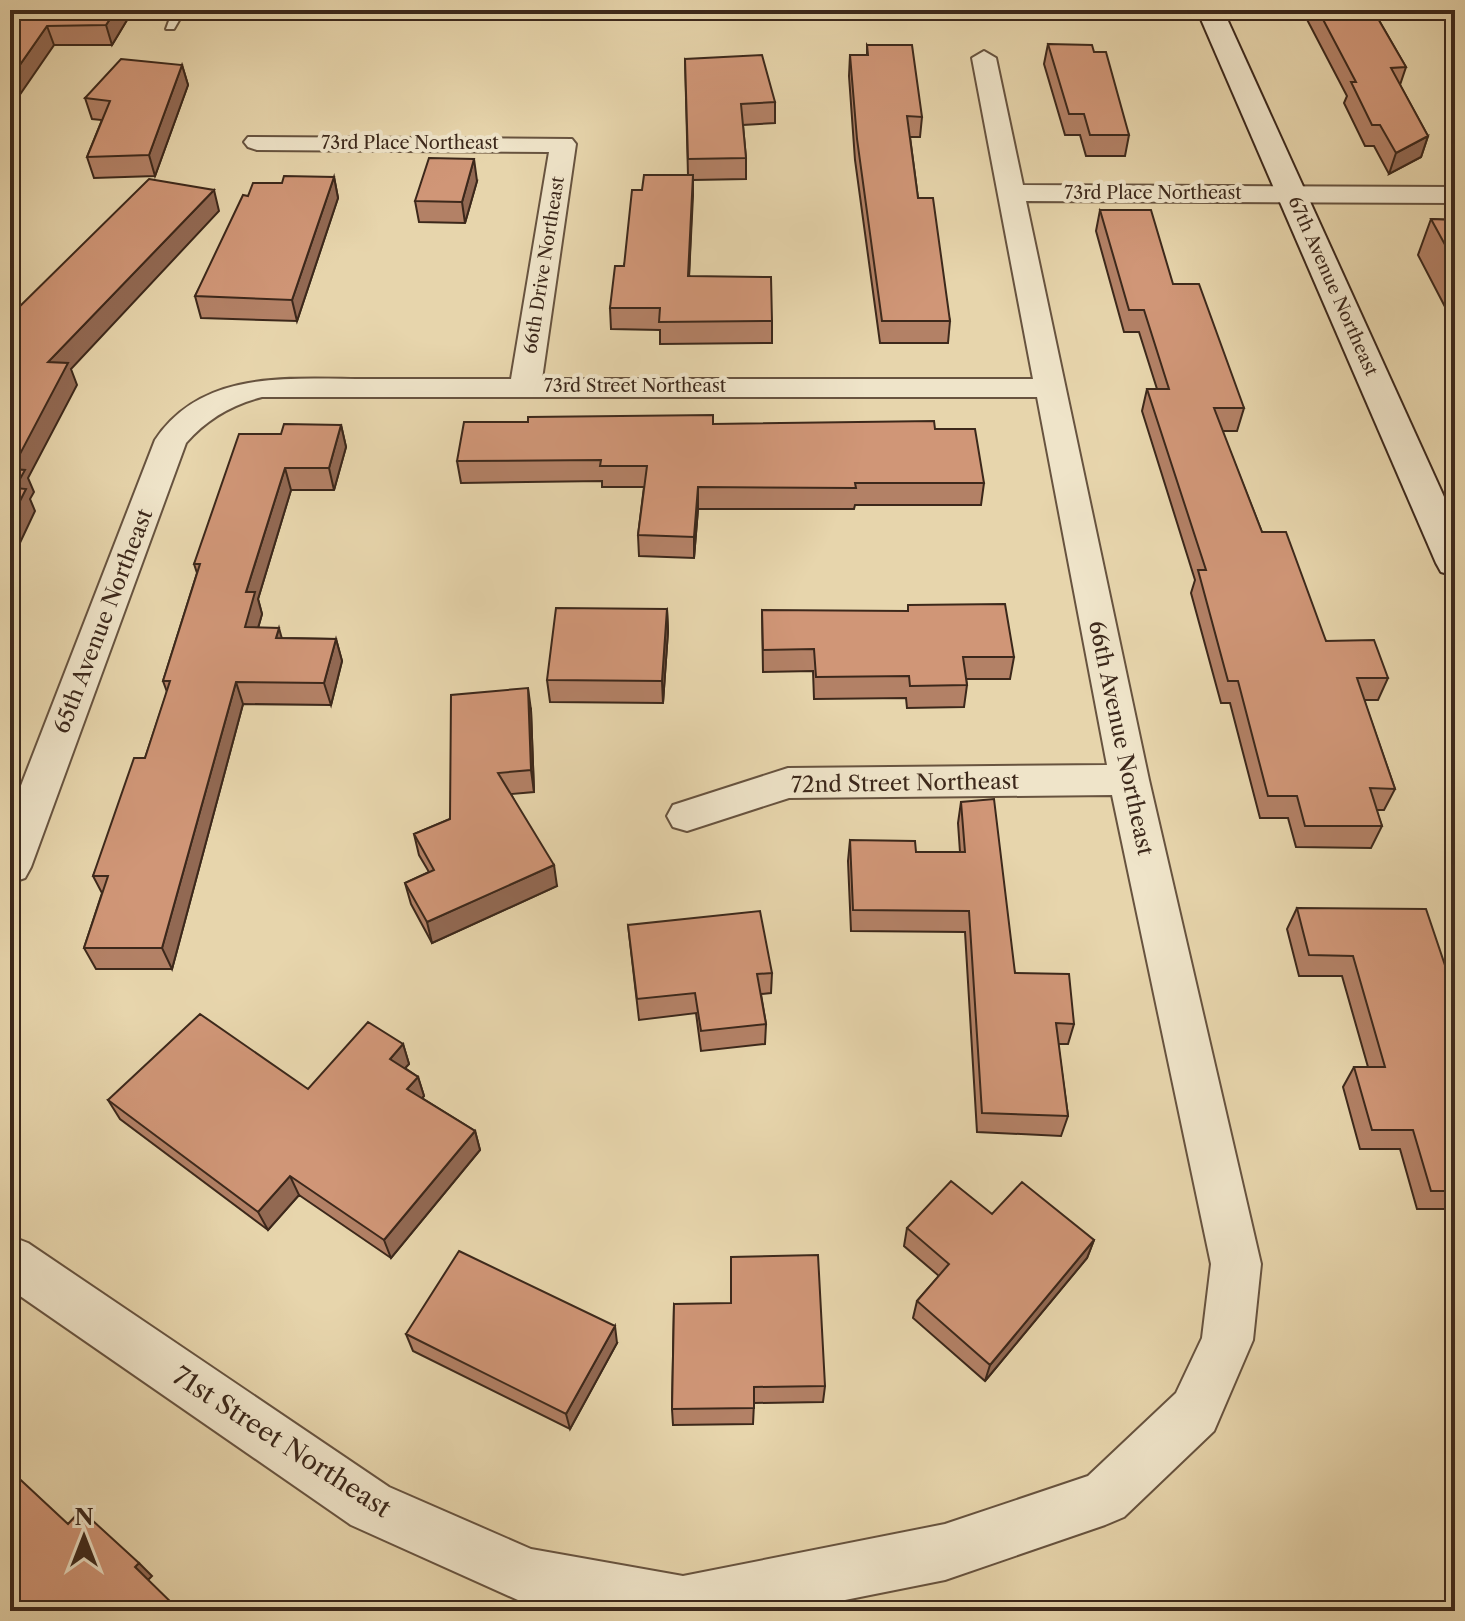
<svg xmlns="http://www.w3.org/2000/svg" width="1465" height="1621" font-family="'Libre Caslon Text',serif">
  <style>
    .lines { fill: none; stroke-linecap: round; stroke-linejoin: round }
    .lane-casing { stroke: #67533f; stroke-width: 4 }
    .street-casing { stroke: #67533f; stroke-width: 4 }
    .secondary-casing { stroke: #3c281b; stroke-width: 4 }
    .lane { fill: #efe4c9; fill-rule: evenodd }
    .street { fill: #efe4c9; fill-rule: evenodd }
    .secondary { fill: #efe4c9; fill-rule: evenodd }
    .wall { fill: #b38166; stroke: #3c281b; stroke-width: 2 }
    .shaded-wall { fill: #926953; stroke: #3c281b; stroke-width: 2 }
    .building { fill: #d09677; stroke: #3c281b; stroke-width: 2 }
    .labels { text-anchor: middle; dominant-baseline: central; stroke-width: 8; stroke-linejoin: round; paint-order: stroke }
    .far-street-label { font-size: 18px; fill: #3c281b; stroke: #efe4c9 }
    .street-label { font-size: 22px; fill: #3c281b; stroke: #efe4c9 }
    .near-street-label { font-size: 26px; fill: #3c281b; stroke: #efe4c9 }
  </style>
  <rect width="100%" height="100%" fill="#e7d5ac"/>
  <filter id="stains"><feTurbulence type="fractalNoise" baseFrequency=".0025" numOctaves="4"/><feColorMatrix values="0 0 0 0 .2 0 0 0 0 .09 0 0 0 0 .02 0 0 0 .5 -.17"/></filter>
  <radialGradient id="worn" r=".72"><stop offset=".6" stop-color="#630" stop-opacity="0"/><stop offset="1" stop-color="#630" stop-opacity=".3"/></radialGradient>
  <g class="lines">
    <g class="lane-casing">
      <path id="lane" d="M173,10H185L174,29H166Z"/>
    </g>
    <g class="street-casing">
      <path id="street" d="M984,51L996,58L1023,185L1455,187V203L1026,201L1149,780L1261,1264L1253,1340L1214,1431L1124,1517L1105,1525L945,1580L790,1611H562L529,1605L351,1525L10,1289V1236L28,1243L389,1487L531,1549L683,1576L945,1524L1088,1476L1176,1393L1202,1338L1211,1264L1112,795L789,798L687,831L673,827L667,816L673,805L788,768L1107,765L1037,397H262C231,405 207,419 186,443L31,867L25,878L10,883V814L155,440C203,368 293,379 369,379C416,379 464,379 511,379L549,152L257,150L248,147L244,142L248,137L572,139L576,144L542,379H1033L972,58Z"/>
    </g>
    <g class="secondary-casing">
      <path id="secondary" d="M1197,10H1223L1455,521V576L1441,572L1436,563Z"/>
    </g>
    <use href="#lane" class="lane"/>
    <use href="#street" class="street"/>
    <use href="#secondary" class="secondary"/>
  </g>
  <path class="wall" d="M10,10H133L112,45H54Z
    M1302,10H1373L1406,67L1400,85L1428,136L1421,157L1389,174L1374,146H1365L1344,103L1347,96Z
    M1048,44L1094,52L1129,135L1125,156H1086L1080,135H1065L1044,64Z
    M867,45L922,117L920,137H910L918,198L950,321L948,343H880L855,160L849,76L850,55H867Z
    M685,59L775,102V123L743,125L746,158V179L693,180L689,276L772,321V343L660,344V330L611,329L610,308L624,266L642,190L688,175Z
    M182,65L188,85L155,176L94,178L87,157L102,120L92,119L85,98Z
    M334,177L338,198L297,321L201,318L195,296L248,196L282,183Z
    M477,181L465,223L419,222L415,201Z
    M1100,210L1173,284L1244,408L1237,431H1222L1262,532L1326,641L1388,678L1378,700H1364L1395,789L1384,810H1376L1382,826L1371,848L1296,847L1288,818H1260L1230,703H1221L1191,593L1195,580L1142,411L1147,389H1157L1139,332H1124L1096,231Z
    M1431,219L1455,220V326L1418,255Z
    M713,424L935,429L984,483L981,505H855L854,509H698L694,558L639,556L638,535L644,487H602V481L461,483L457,461Z
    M341,425L346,447L334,490H291L258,599L262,614L258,628L282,638L336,639L342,661L331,705L243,704L172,969H96L84,948L102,893L93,876L145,758L167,692L163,681L197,573L194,564L281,434Z
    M667,609L668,631L663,703L550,702L547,680Z
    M762,610L1014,657L1010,679H966L967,685L964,707L907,708L906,698L814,699L813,671L763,672Z
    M531,710L534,792L511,794L557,886L432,943L411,904L405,883L429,872L419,855L414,834L450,819Z
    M961,802L1015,973L1074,1024L1068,1044H1058L1068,1116L1061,1136L977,1132L965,932L851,931L848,861L850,840L916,852H960L958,823Z
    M1297,908L1455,995V1209H1417L1400,1149H1360L1343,1087L1354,1067H1368L1342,976H1299L1287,929Z
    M628,925L772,973L771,993L761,994L766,1024L765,1044L701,1051L696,1013L639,1020Z
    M403,1044L409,1064L405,1068L418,1077L424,1096L422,1098L475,1131L480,1150L391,1258L299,1195L268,1230L120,1119L108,1100L308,1089Z
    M992,1214L1094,1240L1087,1258L985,1381L913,1318L917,1301L939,1276L904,1246L907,1228Z
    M674,1304L825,1386L823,1402L754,1403L753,1424L673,1425L672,1409Z
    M406,1334L617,1343L570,1429L413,1351Z"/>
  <path class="shaded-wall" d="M116,10H133L112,45L106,25Z
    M47,26L54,45L10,109V79Z
    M182,65L188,85L155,176L149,155Z
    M1428,136L1421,157L1389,174L1396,153Z
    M474,159L477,181L465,223L462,202Z
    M693,175V196L688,297V276Z
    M334,177L338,198L297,321L292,300Z
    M214,190L219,211L71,369L77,385L28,478L34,492L30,499L35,511L10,564V521L15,488L12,469L48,362Z
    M341,425L346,447L334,490L329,468Z
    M285,468L291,490L258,599L262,614L252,649L245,627L246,592Z
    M698,487V509L694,558V537Z
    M667,609L668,631L663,703L662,681Z
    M279,628L285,650L276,638Z
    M336,639L342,661L331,705L324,683Z
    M236,682L243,704L172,969L162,948Z
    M528,688L531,710L534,792L531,770Z
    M554,865L557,886L432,943L427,922Z
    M403,1044L409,1064L396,1078L390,1059Z
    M418,1077L424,1096L413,1108L407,1089Z
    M475,1131L480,1150L391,1258L384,1240Z
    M290,1176L299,1195L268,1230L258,1212Z
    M1094,1240L1087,1258L985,1381L990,1365Z
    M615,1326L617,1343L570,1429L566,1414Z
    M139,1563L152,1576L148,1580L135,1567Z"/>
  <path class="building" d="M10,10H116L106,25L47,26L10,79Z
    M1318,10H1373L1406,67L1391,68L1428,136L1396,153L1380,125H1372L1351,82H1356Z
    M1048,44L1092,45L1094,52H1106L1129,135H1090L1084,114H1069Z
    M867,45H912L922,117L907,116L918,198H933L950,321H882L857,139L850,55H868Z
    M762,55L775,102L741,104L746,158L688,159L685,59Z
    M121,59L182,65L149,155L87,157L110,101L85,98Z
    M429,158L474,159L462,202L415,201Z
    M644,175H693L688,276L771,277L772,321L659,322L660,308H610L615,266H624L632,190H642Z
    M284,176L334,177L292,300L195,296L243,195L248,196L253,183H282Z
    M149,179L214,190L48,362L68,363L12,469L25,470L15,488L26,489L10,521V316Z
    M1100,210H1151L1173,284H1199L1244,408H1214L1262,532H1286L1326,641L1374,640L1388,678H1357L1395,789L1370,788L1382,826H1305L1297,796H1268L1238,681H1228L1198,570H1206L1147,389H1169L1144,310H1129Z
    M1431,219L1455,220V263Z
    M713,415V424L934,421L935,429H975L984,483H855L856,488L698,487L694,537L638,535L647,466H600L601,460L457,461L464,422H528V417Z
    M284,424L341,425L329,468H285L246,592H255L245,627L279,628L276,638L336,639L324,683L236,682L162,948H84L108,876H93L134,758H145L170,681H163L200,564H194L239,434H281Z
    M1005,604L1014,657H963L967,685L910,686L909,676L816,677L814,649L763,650L762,610L908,611V605Z
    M556,608L667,609L662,681L547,680Z
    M528,688L531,770L498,773L554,865L427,922L405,883L434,870L414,834L450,819L451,695Z
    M994,799L1015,973L1069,974L1074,1024L1056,1023L1068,1116L982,1113L969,911L853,910L850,840L915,841L916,852H965L961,802Z
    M1297,908L1426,909L1455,995V1191H1431L1413,1130H1372L1354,1067H1385L1353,956L1309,955Z
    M760,911L772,973L757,974L766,1024L701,1031L695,993L637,999L628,925Z
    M200,1014L308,1089L368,1022L403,1044L390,1059L418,1077L407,1089L475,1131L384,1240L290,1176L258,1212L108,1100Z
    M951,1181L992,1214L1022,1182L1094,1240L990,1365L917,1301L949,1264L907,1228Z
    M459,1251L615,1326L566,1414L406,1334Z
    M818,1255L825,1386L754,1387V1408L672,1409L674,1304L731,1303V1257Z
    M10,1470L68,1524L81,1510L139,1563L135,1567L180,1611H10Z"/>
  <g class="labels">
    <g class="far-street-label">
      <text x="410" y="143">73rd Place Northeast</text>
      <text x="1153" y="193">73rd Place Northeast</text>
      <text transform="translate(544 265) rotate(-81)">66th Drive Northeast</text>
      <text transform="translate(1333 286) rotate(66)">67th Avenue Northeast</text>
      <text x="635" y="386">73rd Street Northeast</text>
    </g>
    <g class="street-label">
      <text transform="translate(103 621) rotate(-69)">65th Avenue Northeast</text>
      <text transform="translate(1121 738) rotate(78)">66th Avenue Northeast</text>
      <text transform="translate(905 783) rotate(-1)">72nd Street Northeast</text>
    </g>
    <g class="near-street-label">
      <text transform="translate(282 1442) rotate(33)">71st Street Northeast</text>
    </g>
  </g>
  <rect width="1465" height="1621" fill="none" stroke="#e7d5ac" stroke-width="40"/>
  <rect x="12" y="12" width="1441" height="1597" fill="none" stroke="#3c281b" stroke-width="4"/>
  <rect x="20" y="20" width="1425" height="1581" fill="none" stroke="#3c281b" stroke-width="2"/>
  <g transform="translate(84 1537)" stroke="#efe4c9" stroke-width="6" paint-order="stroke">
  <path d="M0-6L14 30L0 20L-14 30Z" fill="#3c281b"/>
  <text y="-12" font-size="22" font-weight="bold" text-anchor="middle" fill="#3c281b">N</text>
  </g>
  <rect width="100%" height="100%" filter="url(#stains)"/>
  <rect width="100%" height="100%" fill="url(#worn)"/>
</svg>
